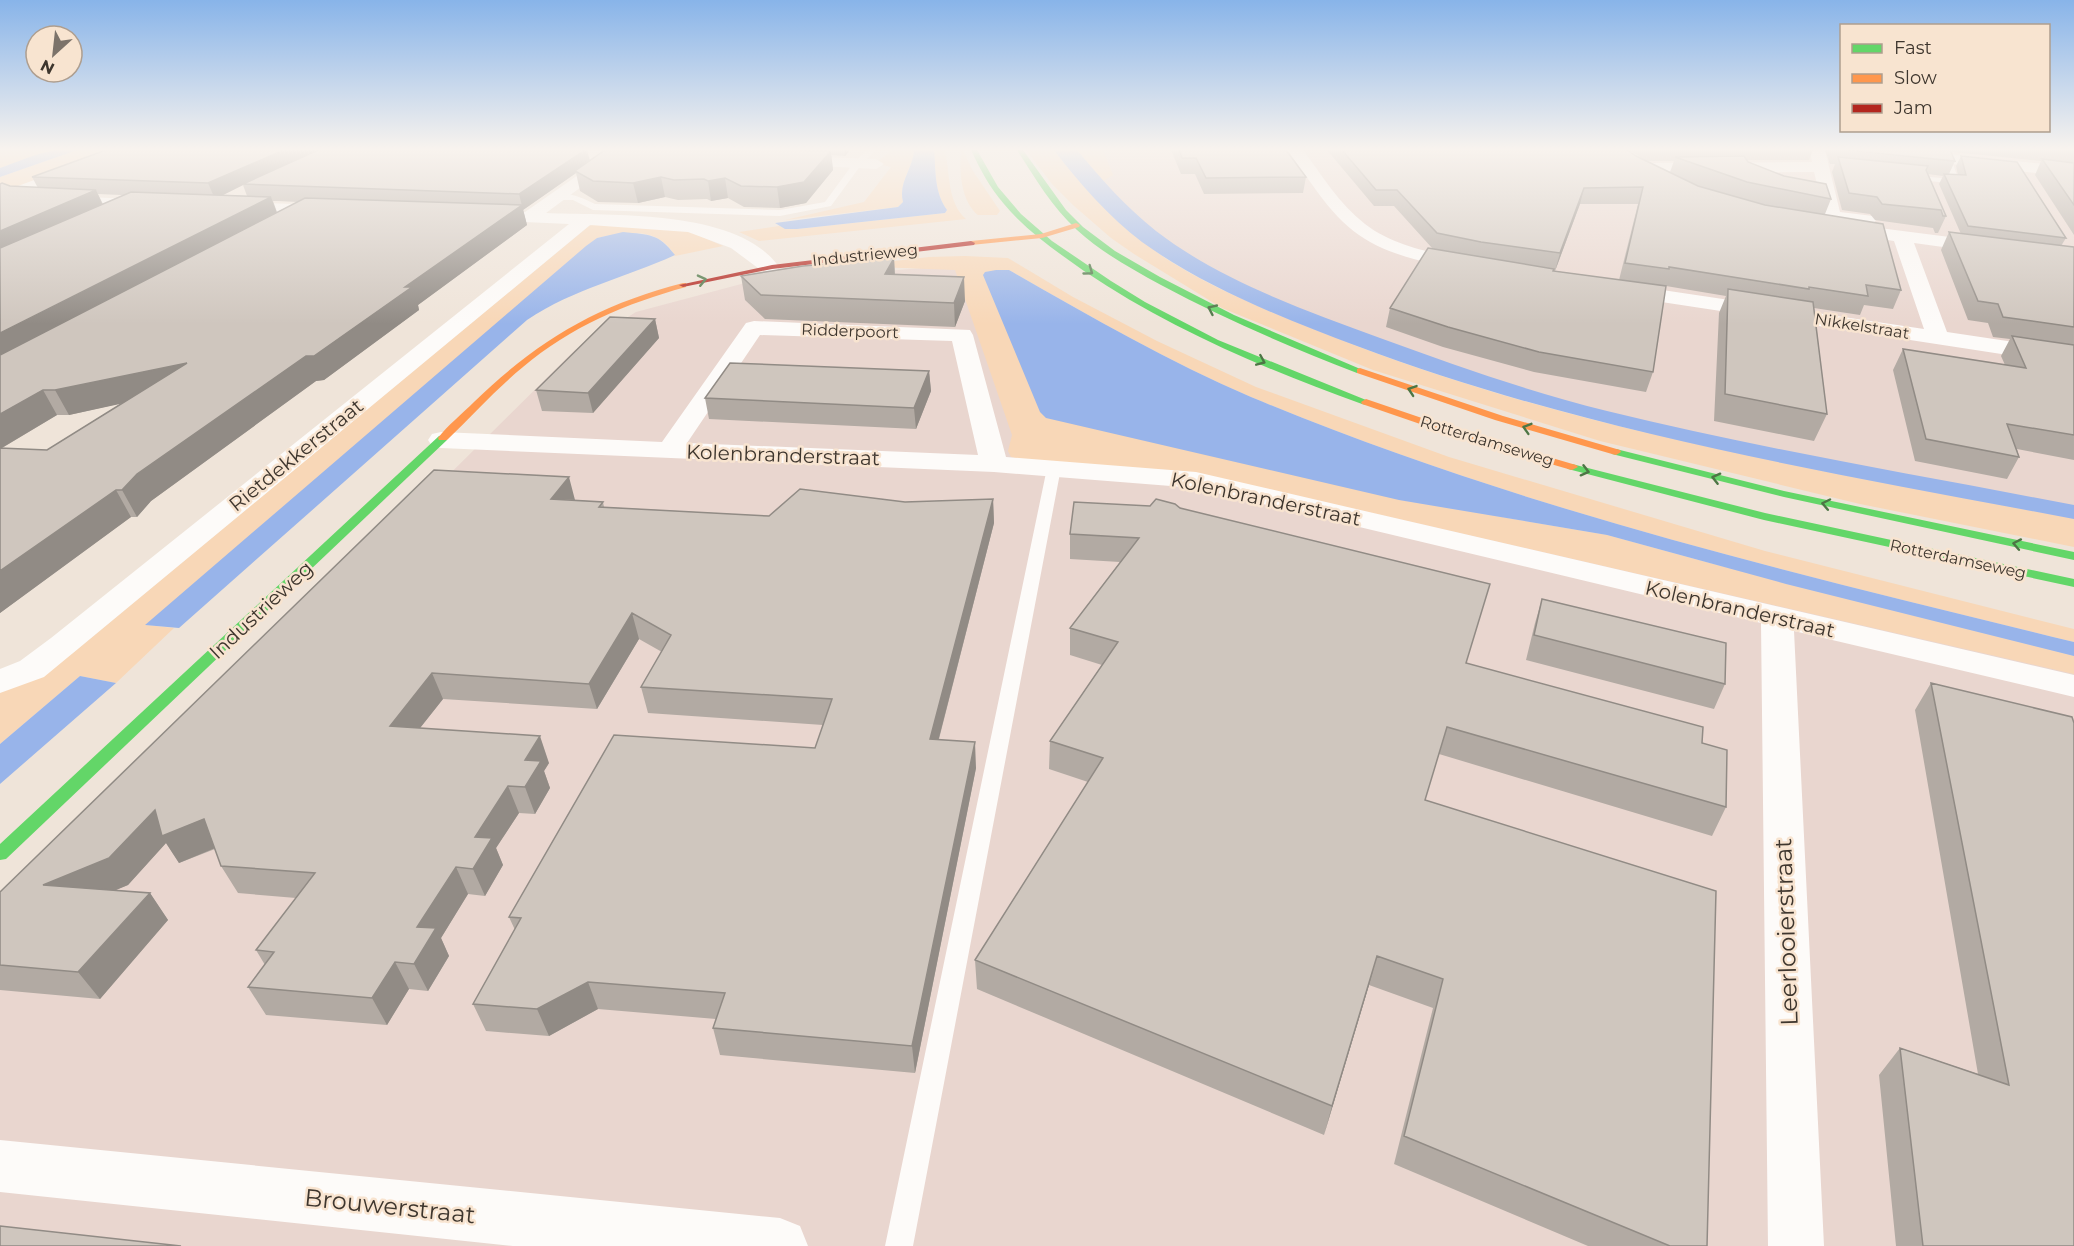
<svg xmlns="http://www.w3.org/2000/svg" width="2074" height="1246" font-family="Montserrat,sans-serif">
  <style>
    .industrial { fill: #e9d6cf }
    .green { fill: #f8d7b7 }
    .water { fill: #98b4ea }
    .lines { fill: none; stroke-linecap: round; stroke-linejoin: round }
    .lane { fill: #fdfbf9; fill-rule: evenodd }
    .street { fill: #fdfbf9; fill-rule: evenodd }
    .fast { fill: #63d668; fill-rule: evenodd }
    .slow { fill: #ff974d; fill-rule: evenodd }
    .jam { fill: #b3261e; fill-rule: evenodd }
    .wall { fill: #b2aaa3; fill-rule: evenodd }
    .shaded-wall { fill: #918b85 }
    .building { fill: #cfc6be; stroke: #918b85; stroke-width: 1.5 }
    .oneway { stroke: #4d7645 }
    .labels { text-anchor: middle; dominant-baseline: central; stroke-width: 5; stroke-linejoin: round; paint-order: stroke }
    .far-street-label { font-size: 16px; fill: #3e362e; stroke: #f8e4d0 }
    .street-label { font-size: 20px; fill: #3e362e; stroke: #f8e4d0 }
    .near-street-label { font-size: 24px; fill: #3e362e; stroke: #f8e4d0 }
  </style>
  <rect width="100%" height="100%" fill="#efe4d9"/>
  <path class="industrial" d="M1043,150H2074V535L1809,482L1264,318Z
    M981,263L1042,414L2074,645V1246H0V919L575,350L636,312L745,283Z"/>
  <path class="green" d="M0,150H53L0,168Z
    M77,150H112L24,184L0,196V177Z
    M892,150H914C913,169 898,182 903,202L898,207L785,220L864,202L891,167L878,164L877,162Z
    M934,150H945C950,172 947,203 966,219L759,241L739,232L779,226L797,229L945,213L947,210C934,192 936,171 934,150Z
    M963,150L973,171L1000,211L997,215H978C961,201 959,172 961,151Z
    M1026,150H1054C1077,179 1104,203 1132,228C1143,238 1153,250 1165,258C1223,295 1298,324 1362,348C1591,434 1834,473 2074,519V547L1860,504L1600,441L1373,370L1222,308L1134,254L1111,238L1073,205L1052,184Z
    M1077,150H1103L1113,175L1103,181Z
    M601,222L686,230L723,246L675,256C658,226 626,232 597,238L146,625L174,628L116,683L80,676L0,744V691L39,677L73,653L589,226Z
    M965,256L1008,258L1073,297L1157,341L1256,387L1449,457L1765,551L2074,629V642C1796,574 1516,508 1251,397C1167,361 1088,315 1009,270L985,272L1399,500L1607,535L1786,584L2074,656V674L1224,479L1184,471L1026,461L1011,457L1008,451L1012,435L955,270L850,266L929,257Z"/>
  <path class="water" d="M77,150L0,177V168C31,157 43,149 77,150Z
    M914,150H934C936,171 934,192 947,210L945,213L797,229H785L775,223L898,207L903,202C898,182 913,169 914,150Z
    M1054,150H1077C1101,179 1126,207 1156,231C1221,281 1304,310 1380,338C1454,365 1530,392 1607,411C1761,449 1918,475 2074,505V519C1832,473 1588,433 1357,346C1285,319 1204,287 1142,242C1109,217 1079,183 1054,150Z
    M623,232C650,235 658,233 675,255C625,278 575,288 527,320L179,628L145,625L586,246L597,238Z
    M996,270H1009C1088,315 1167,361 1251,397C1516,508 1796,574 2074,642V656L1786,584L1607,535L1399,500L1046,418L1040,412L983,275L985,272Z
    M80,676L116,683L0,784V744Z"/>
  <g class="lines">
    <path class="lane" d="M868,150H876L861,165L831,206L780,216L593,210L573,200H556L552,197C564,189 582,198 595,204L780,210L825,202L855,161Z
      M1947,156L1951,158L1960,184L1908,179L1904,177L1908,175L1952,179L1943,158Z
      M1054,464L1061,468L913,1246H885L1047,468Z"/>
    <path class="street" d="M116,150H137L134,153L29,194L149,200L155,201L158,205L155,209L34,205L14,202L10,195L18,186Z
      M614,150H631L546,213C610,216 738,208 779,267L776,271H762L731,248L688,232L590,225L44,677L0,693V669L20,661L51,638L569,224L479,220L473,219L470,215L473,211L525,212Z
      M1288,150H1303C1322,175 1339,204 1365,224C1396,248 1437,253 1474,262L1477,266L1474,270C1461,273 1446,267 1434,264C1373,250 1347,235 1311,183C1303,172 1294,161 1288,150Z
      M1810,150H1825L1840,212L1873,216L1876,220L1873,224L1867,225L1826,220L1814,172L1643,173L1635,168L1643,163L1812,162Z
      M1860,150H1907L2074,167V177L1868,155Z
      M788,156L876,159L884,164L876,169L782,164L780,161Z
      M230,202L329,205L335,206L338,210L335,214L329,215L224,211L221,207L224,203Z
      M1840,223L2074,253V265L1914,243L1947,332L2074,351V365L1622,296L1615,294L1612,290L1615,286L1622,284L1924,329L1894,241L1834,232L1831,228L1834,224Z
      M754,321L970,330L973,335L1006,457L1196,472L2074,675V697L1794,631L1824,1246H1768L1761,623L1196,488L994,472L441,448L432,446L428,440L432,434L441,432L662,442L746,323ZM760,335L952,341L978,455L687,443Z
      M0,1140L780,1218L800,1226L808,1246H513L0,1192Z"/>
    <path class="fast" d="M971,150H977L998,187L1021,214L1052,241L1111,281L1145,302L1218,340L1371,402L1366,405L1362,404C1265,369 1170,329 1084,271C1056,251 1026,231 1004,204C990,188 980,169 971,150Z
      M1017,150H1023L1066,210L1083,227L1115,251L1160,277L1234,315L1365,371L1357,373C1290,347 1224,319 1161,285C1132,269 1102,253 1077,230C1052,207 1035,178 1017,150Z
      M443,435L447,436V440L6,859L0,860V844L439,436Z
      M1616,449L1784,491L2074,552V560L1784,497L1612,454L1611,452Z
      M1572,464L1765,513L2074,579V587L1764,520L1568,469L1566,467Z"/>
    <path class="slow" d="M1076,223L1080,225L1079,227L1042,238L971,245L967,243L971,241L1041,234Z
      M683,283H686V287C627,303 570,327 523,367C496,389 472,416 447,440H439L438,438C448,425 462,414 474,402C537,341 597,305 683,283Z
      M1360,368L1503,416L1620,450L1621,452L1616,455L1612,454L1495,420L1357,373V369Z
      M1366,399L1463,432L1576,465L1578,467L1572,470L1568,469L1455,436L1362,404L1361,402Z"/>
    <path class="jam" d="M971,241L975,243L974,245L772,269L683,287L679,285L772,265Z"/>
  </g>
  <path class="wall" d="M106,150H598H587L590,160L605,150H850L845,156L831,155L833,170L806,203L780,208L744,207L728,198L711,201L707,199L678,200L665,197L638,203L598,202L580,191L576,173L523,210L527,225L418,305L419,310L324,380L316,381L151,501L137,517H131L0,613V184L10,186L38,188L32,177ZM243,185L247,196L223,195ZM98,194L121,195H123L103,204ZM273,201H278L298,202L277,212ZM122,403L47,450L2,448L57,415H69Z
    M1171,150H1286L1306,177L1303,193L1204,194L1195,174H1181Z
    M1327,150H1627L1645,160L1629,150H1813L1809,160H1747L1748,162L1831,199L1825,214L1901,290L1893,309L1864,305L1860,315L1814,308L1827,414L1814,441L1714,421L1719,313L1726,296L1666,286L1653,372L1646,392L1534,372L1443,347L1386,327L1390,308L1432,248L1394,206H1374ZM1647,161H1674L1670,172ZM1580,204H1638L1619,280L1555,271Z
    M1825,150H2074V235L2035,175L2041,161L1952,152L1955,161L1949,174L1958,175L1956,166L1961,156L2066,238L2061,246L2074,247V460L2017,449L2019,457L2007,479L1915,461L1893,370L1903,349L2005,365L2001,356L2010,339L1993,337L1988,323L1968,320L1941,250L1949,232L1961,234L1939,184L1943,176L1928,174L1946,216L1938,233H1935L1933,228L1875,220L1870,214L1842,210L1832,172L1835,164H1830Z
    M894,258L895,274L965,301L955,327L765,319L745,300L741,276Z
    M655,319L659,338L593,413L542,411L536,390Z
    M929,371L931,391L916,429L709,419L705,398Z
    M993,499L994,523L939,739L976,768L915,1073L720,1055L713,1028L716,1019L598,1009L549,1036L486,1031L473,1004L515,930L509,917L815,748L823,725L648,713L641,687L662,652L639,639L597,709L443,699L420,728L549,763L544,771L550,788L535,814L519,813L496,848L503,865L485,896L468,894L441,938L449,956L428,991L409,989L387,1025L266,1015L248,987L265,965L256,950L296,898L238,893L221,866L215,849L179,863L166,843L128,885L115,890L150,893L168,920L100,999L0,990V892L575,500L603,502L604,507L769,516L905,502Z
    M1180,508L1467,663L1702,743L1726,807L1712,836L1439,754L1425,800L1707,1246H1588L1394,1164L1433,1008L1369,985L1324,1135L977,989L975,960L1088,782L1049,769L1050,741L1102,665L1070,655V628L1120,562L1070,559V534Z
    M1542,599L1725,684L1714,709L1526,660L1535,623Z
    M1931,683L2074,1246H1896L1879,1075L1900,1048L1978,1074L1915,710Z"/>
  <path class="shaded-wall" d="M284,150H322L243,184V185L215,199L208,183Z
    M585,150H587L590,163L575,171L576,173L523,210L519,194Z
    M844,150H850L845,156Z
    M831,151L833,170L806,203L780,208L777,187Z
    M661,177L665,197L638,203L633,183Z
    M725,178L728,198L711,201L708,181Z
    M1584,188L1580,204L1555,271L1560,253Z
    M96,190L105,210L0,257V231Z
    M271,197L278,216L0,363V333Z
    M522,205L527,225L418,305L419,310L324,380L316,381L151,501L137,517L122,490L137,474Z
    M894,258L895,281L885,274Z
    M964,277L965,301L955,327L954,303Z
    M655,319L659,338L593,413L588,393Z
    M187,363L198,387L69,415L55,390Z
    M929,371L931,391L916,429L914,408Z
    M43,390L57,415L0,449V414Z
    M569,477L575,500L551,499Z
    M116,490L131,517L0,613V571Z
    M993,499L994,523L932,765L930,739Z
    M632,613L639,639L597,709L589,684Z
    M432,673L443,699L401,752L390,726Z
    M540,736L549,763L544,771L550,788L535,814L525,787V760Z
    M975,742L976,768L915,1073L912,1046Z
    M508,786L519,813L496,848L503,865L485,896L473,869L475,837Z
    M155,810L204,819L220,846L179,863L166,843L128,885L64,912L43,885Z
    M456,867L468,894L441,938L449,956L428,991L414,964L417,927Z
    M150,893L168,920L100,999L78,972Z
    M1377,956L1369,985L1324,1135L1332,1106Z
    M395,962L409,989L387,1025L372,998Z
    M588,982L598,1009L549,1036L537,1009Z"/>
  <path class="building" d="M106,150H284L208,183L32,177Z
    M318,150H585L519,194L243,184Z
    M605,150H795L831,151L804,182L777,187L741,186L725,178L708,181L704,179L674,180L661,177L633,183L593,181L575,171Z
    M1179,150H1286L1306,177L1206,178L1196,158H1182Z
    M1342,150H1627L1636,156L1698,186L1765,205L1883,224L1901,290L1866,285L1868,296L1809,287V289L1669,267V269L1625,263L1643,187L1584,188L1560,253L1481,242L1437,233L1397,190H1376Z
    M1845,150H1950L1955,161Z
    M1744,156L1748,162L1784,176L1826,184L1831,199L1747,182L1675,157Z
    M1961,156L2017,162L2066,238L1968,226L1944,174L1966,175Z
    M1838,157L1928,166L1926,170L1946,216H1943L1941,210L1882,204L1877,197L1849,193Z
    M2042,159L2074,163V205Z
    M2,183L10,186L96,190L0,231V184Z
    M131,192L271,197L0,333V248Z
    M305,198L522,205L405,287H412L314,356H306L137,474L122,490H116L0,571V448L47,450L187,363L55,390H43L0,414V355Z
    M1949,232L2074,247V327L2003,317L1998,304L1978,301Z
    M1428,248L1554,269L1553,271L1666,286L1653,372L1539,352L1448,327L1390,308Z
    M894,258L885,274L964,277L954,303L761,295L741,276L803,266Z
    M1728,289L1813,302L1827,414L1725,394Z
    M610,317L655,319L588,393L536,390Z
    M2012,336L2074,345V435L2007,424L2019,457L1926,439L1903,349L2026,368Z
    M730,363L929,371L914,408L705,398Z
    M434,470L569,477L551,499L603,502L599,507L769,516L800,489L905,502L993,499L930,739L975,742L912,1046L713,1028L725,993L588,982L537,1009L473,1004L521,918L509,917L614,735L815,748L832,699L641,687L671,635L632,613L589,684L432,673L390,726L540,736L525,760L541,761L525,787L508,786L475,837L492,838L473,869L456,867L417,927L436,928L414,964L395,962L372,998L248,987L274,952L256,950L315,873L221,866L204,819L162,836L155,810L109,858L43,885L150,893L78,972L0,965V892Z
    M1156,499L1175,504L1180,508L1490,584L1466,663L1703,727L1702,743L1727,750L1726,807L1447,727L1425,800L1716,891L1707,1246H1670L1404,1136L1443,979L1377,956L1332,1106L975,960L1103,758L1050,741L1118,642L1070,628L1139,538L1070,534L1074,502L1150,506Z
    M1542,599L1726,643L1725,684L1534,635Z
    M1931,683L2072,717L2074,723V1246H1923L1900,1048L2009,1085Z
    M0,1226L181,1246H0Z"/>
  <defs><path id="oneway-chevron" d="M-2-3.5L2.5 0L-2 3.5" fill="none" stroke-width="1.6" stroke-linecap="round" stroke-linejoin="round" transform="scale(1.5)"/></defs>
  <g class="oneway">
    <use href="#oneway-chevron" transform="translate(1089 271) rotate(36)"/>
    <use href="#oneway-chevron" transform="translate(702 280) rotate(-13)"/>
    <use href="#oneway-chevron" transform="translate(1212 309) rotate(-155)"/>
    <use href="#oneway-chevron" transform="translate(1261 361) rotate(23)"/>
    <use href="#oneway-chevron" transform="translate(1412 390) rotate(-161)"/>
    <use href="#oneway-chevron" transform="translate(1527 428) rotate(-163)"/>
    <use href="#oneway-chevron" transform="translate(1585 471) rotate(15)"/>
    <use href="#oneway-chevron" transform="translate(1716 478) rotate(-166)"/>
    <use href="#oneway-chevron" transform="translate(1826 504) rotate(-168)"/>
    <use href="#oneway-chevron" transform="translate(2017 544) rotate(-169)"/>
  </g>
  <linearGradient id="sky" x2="0" y2="1"><stop stop-color="#88b4e9"/><stop offset="0.46" stop-color="#f8f3ee"/><stop offset="1" stop-color="#f8f3ee" stop-opacity="0"/></linearGradient>
  <rect width="2074" height="324" fill="url(#sky)"/>
  <g class="labels">
    <g class="far-street-label">
      <text transform="translate(865 255) rotate(-6)">Industrieweg</text>
      <text transform="translate(1862 326) rotate(9)">Nikkelstraat</text>
      <text transform="translate(850 331) rotate(2)">Ridderpoort</text>
      <text transform="translate(1487 441) rotate(17)">Rotterdamseweg</text>
      <text transform="translate(1958 559) rotate(12)">Rotterdamseweg</text>
    </g>
    <g class="street-label">
      <text transform="translate(296 455) rotate(-39)">Rietdekkerstraat</text>
      <text transform="translate(783 455) rotate(2)">Kolenbranderstraat</text>
      <text transform="translate(1266 499) rotate(12)">Kolenbranderstraat</text>
      <text transform="translate(1740 609) rotate(13)">Kolenbranderstraat</text>
      <text transform="translate(261 610) rotate(-43)">Industrieweg</text>
    </g>
    <g class="near-street-label">
      <text transform="translate(1786 932) rotate(-92)">Leerlooierstraat</text>
      <text transform="translate(390 1206) rotate(6)">Brouwerstraat</text>
    </g>
  </g>
  <rect x="1840" y="24" width="210" height="108" fill="#f8e4d0" stroke="#ae9e8f" stroke-width="1.5"/>
  <rect x="1852" y="44" width="30" height="9" fill="#63d668" stroke="#ae9e8f" stroke-width="1.5"/>
  <text x="1894" y="54" font-size="18" fill="#3e362e">Fast</text>
  <rect x="1852" y="74" width="30" height="9" fill="#ff974d" stroke="#ae9e8f" stroke-width="1.5"/>
  <text x="1894" y="84" font-size="18" fill="#3e362e">Slow</text>
  <rect x="1852" y="104" width="30" height="9" fill="#b3261e" stroke="#ae9e8f" stroke-width="1.5"/>
  <text x="1894" y="114" font-size="18" fill="#3e362e">Jam</text>
  <g transform="translate(54 54) rotate(207)"><circle r="28" fill="#f8e4d0" stroke="#ae9e8f" stroke-width="1.5"/>
  <path d="M0-4.5L10 22L0 15L-10 22Z" fill="#7c736a"/>
  <text y="-9" font-size="16" font-weight="bold" text-anchor="middle" fill="#3e362e">N</text>
  </g>
</svg>
